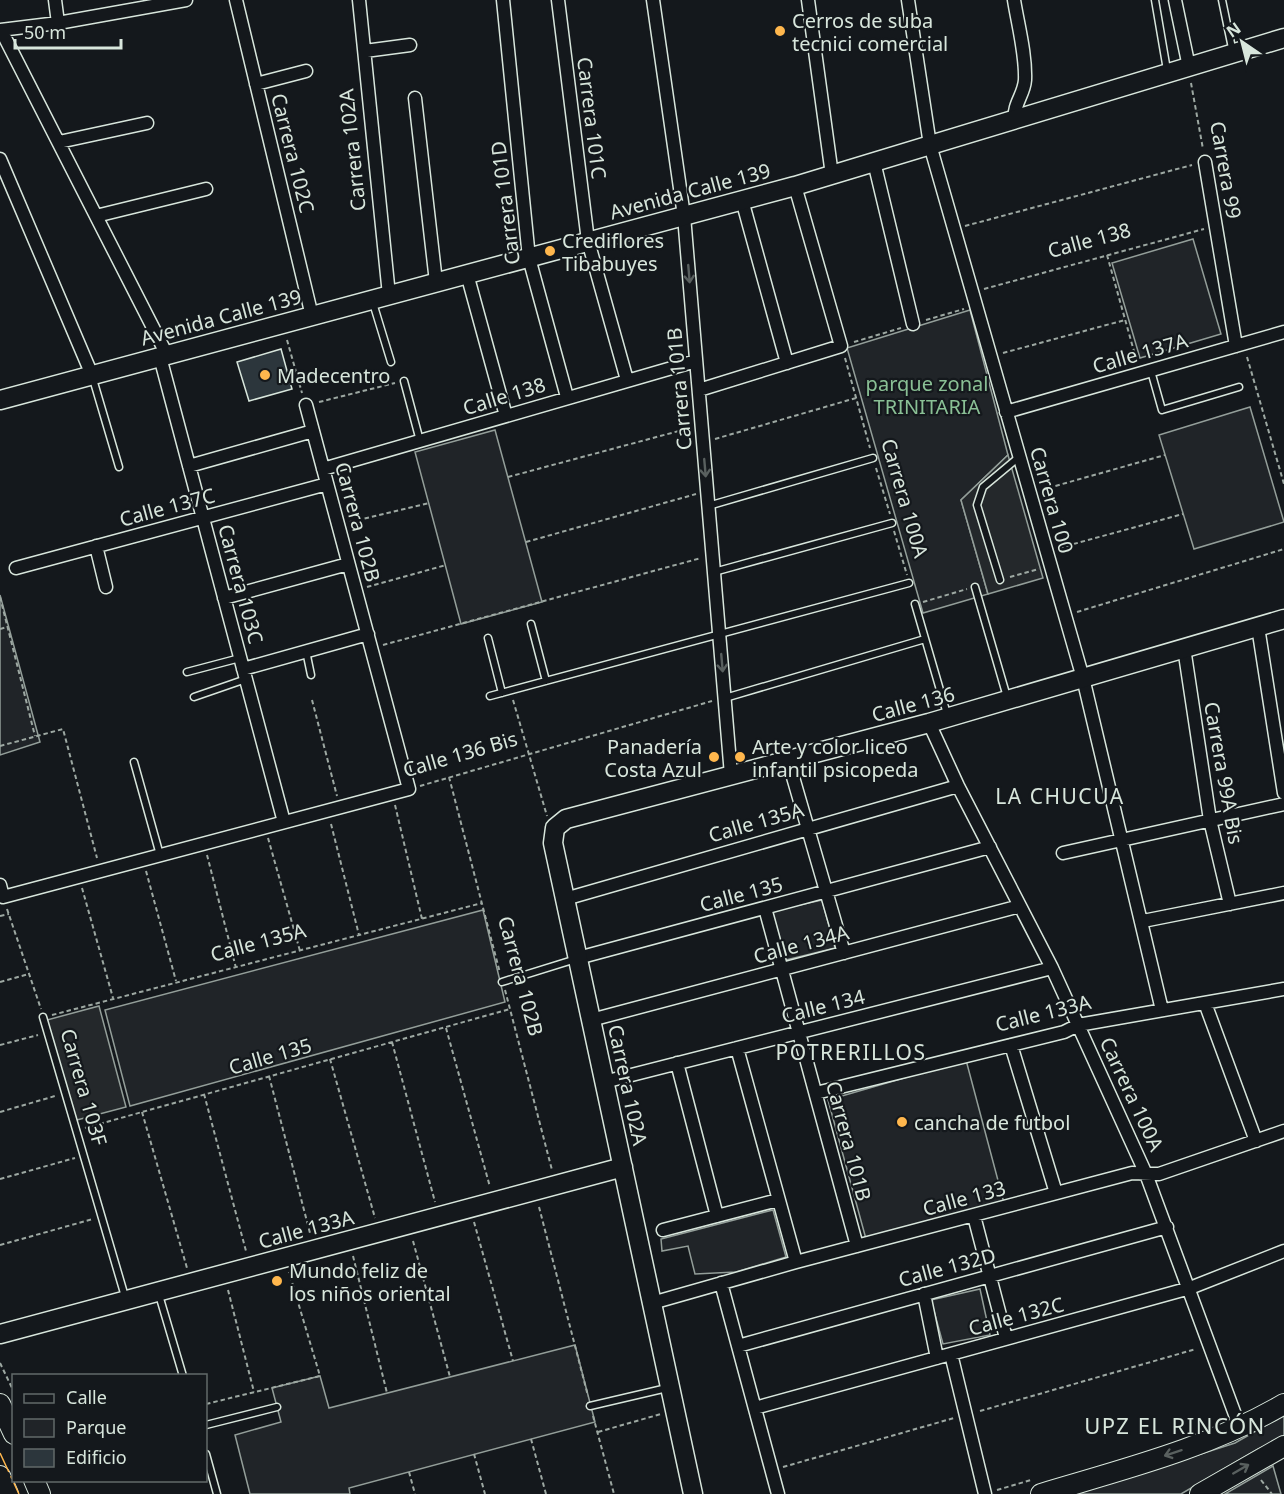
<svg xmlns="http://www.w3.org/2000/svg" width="1284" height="1494" font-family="'Noto Sans',sans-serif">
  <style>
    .green { fill: #202428; stroke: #939e99; stroke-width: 1.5 }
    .parking { fill: #24282b; stroke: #939e99; stroke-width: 1.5 }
    .building { fill: #2c363c; stroke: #d8e6dc; stroke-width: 1.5 }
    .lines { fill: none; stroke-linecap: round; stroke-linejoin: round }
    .lane-casing { stroke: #d8e6dc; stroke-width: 9 }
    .street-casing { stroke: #d8e6dc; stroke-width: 15 }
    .secondary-casing { stroke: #d8e6dc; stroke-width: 21 }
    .primary-casing { stroke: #d8e6dc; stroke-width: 22 }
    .path { stroke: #9da8a2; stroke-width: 2; stroke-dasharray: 4.5 3; stroke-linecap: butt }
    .lane { stroke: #14181c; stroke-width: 6 }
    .street { stroke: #14181c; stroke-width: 12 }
    .secondary { stroke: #14181c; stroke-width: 18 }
    .primary { stroke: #14181c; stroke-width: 20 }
    .power { stroke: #ffb74d; stroke-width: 1.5; stroke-dasharray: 21 4.5 3 4.5; stroke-linecap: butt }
    .oneway { stroke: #59605f }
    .poi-dot { fill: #ffb74d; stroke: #14181c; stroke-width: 2 }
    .labels { text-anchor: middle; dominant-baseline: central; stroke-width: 4.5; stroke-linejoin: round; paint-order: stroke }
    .poi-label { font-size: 20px; fill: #d8e6dc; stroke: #14181c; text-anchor: start }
    .street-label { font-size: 20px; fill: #d8e6dc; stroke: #14181c }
    .park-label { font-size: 20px; fill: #8ac095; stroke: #14181c }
    .neighbourhood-label { font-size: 21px; letter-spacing: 1.5px; fill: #d8e6dc; stroke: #14181c }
    .quarter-label { font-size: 22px; letter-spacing: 1.5px; fill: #d8e6dc; stroke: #14181c }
  </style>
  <rect width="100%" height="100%" fill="#14181c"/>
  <path class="green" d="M1193,239L1221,334L1140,358L1112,263Z
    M970,310L1008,455L961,500L988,594L923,613L847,348Z
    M1250,407L1284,522L1194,549L1159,435Z
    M495,430L542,602L461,624L415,452Z
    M0,595L40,742L0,755Z
    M822,900L835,948L786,960L772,911Z
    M483,910L505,1002L130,1106L105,1010Z
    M966,1060L1004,1203L866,1239L828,1100Z
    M773,1210L786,1257L736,1272L695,1274L688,1246L662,1251L661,1239Z
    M980,1289L990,1335L943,1344L931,1300Z
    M575,1345L595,1422L349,1488L350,1494H250L235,1435L281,1422L272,1388L320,1376L329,1408Z
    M1284,1415V1438L1258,1449L1181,1494H1076L1235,1443Z
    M1273,1466L1281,1494H1225Z"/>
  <path class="parking" d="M1008,455L1043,578L988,594L961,500Z
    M99,1006L126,1107L73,1121L47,1020Z"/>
  <path class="building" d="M281,349L292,389L249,401L237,362Z"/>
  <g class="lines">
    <g class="lane-casing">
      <path id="lane" d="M1155,0L1167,70
        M1222,0L1233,53
        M373,303L391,362
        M1151,371L1162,410L1239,387
        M93,379L119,467
        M404,381L420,441
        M708,506L873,458
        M714,572L892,523
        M1000,580L977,505L983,487L1019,457
        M975,587L1007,697
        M915,604L947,714
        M531,624L546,681
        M488,638L502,693
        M306,651L311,675
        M187,672L240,658
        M490,696L909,583
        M194,697L246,679
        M725,698L925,639
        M134,762L160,855
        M502,982L576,959
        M43,1017L126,1300
        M159,1295L183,1376
        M590,1406L667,1388
        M206,1425L277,1407
        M206,1454L217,1494"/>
    </g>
    <g class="street-casing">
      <path id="street" d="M55,0L58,23
        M236,0L312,316
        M359,0L389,295
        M503,0L529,258L567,397
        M558,0L588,241L627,380
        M653,0L684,216L731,775
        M808,0L832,175
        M908,0L930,145L1083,678L1162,1010
        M1014,0C1018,25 1026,54 1025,80C1024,95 1013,104 1015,119
        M1175,0L1189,67
        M0,30L58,23L186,0
        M1,30L167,355
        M365,51L410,45
        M256,84L306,71
        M415,98L436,282
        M59,142L147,123
        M0,159L92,375
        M874,162L913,324
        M1205,162L1236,346
        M742,200L787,363
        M96,216L206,189
        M467,274L506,416
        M160,357L284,822
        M699,390L841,346L795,186
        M1006,412L1284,332
        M189,466L313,431
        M323,469L696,361
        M96,546L106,587
        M16,568L327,484
        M224,598L348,564
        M1258,627L1284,793
        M1184,648L1210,820L1230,904
        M243,669L368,634
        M929,723L958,786L1052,968L1146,1174L1240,1428
        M788,760L844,953
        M1063,853L1284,804
        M0,885L3,897L409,789L306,405
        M565,899L958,786
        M765,908L857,1246
        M1143,921L1284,893
        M578,958L990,847
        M1205,1003L1256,1141
        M591,1020L1020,906
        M1011,1045L1056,1193
        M737,1048L796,1262
        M677,1063L717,1216
        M604,1082L1052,968
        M816,1093L1064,1032L1078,1025L1284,989
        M974,1216L1006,1338
        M663,1230L778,1200
        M721,1283L778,1494
        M924,1294L937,1358
        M652,1303L796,1262L1132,1173L1159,1174L1284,1131
        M738,1346L1167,1227
        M951,1354L985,1494
        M755,1408L1190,1288L1284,1251"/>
    </g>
    <g class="secondary-casing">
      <path id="secondary" d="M0,400L795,186L1284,38
        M0,1334L623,1167
        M693,1494L553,843L555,828L566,819L929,723L1284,619"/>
    </g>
    <g class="primary-casing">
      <path id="primary" d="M0,1404L14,1434
        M0,1476L8,1494
        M34,1480L40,1494
        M1041,1494C1124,1469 1209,1448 1284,1404
        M1200,1494L1284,1446"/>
    </g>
    <path class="path" d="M1191,83L1203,149
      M965,226L1192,165
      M1107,255L1137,362
      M984,289L1204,229
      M926,320L964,309
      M287,340L302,393
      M854,342L901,328
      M1003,353L1125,320
      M1247,357L1284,484
      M845,358L870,448
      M319,402L395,383
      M715,439L856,398
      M876,468L890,514
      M508,477L690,428
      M1041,490L1165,455
      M350,522L429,503
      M894,531L907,575
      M526,542L696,494
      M1059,548L1183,514
      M1010,577L1039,569
      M367,587L446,565
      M0,597L35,736
      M923,602L967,589
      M1077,612L1284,549
      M0,629L7,627
      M383,645L701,558
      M312,700L337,796
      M513,700L547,816
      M0,746L63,729L97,858
      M449,777L500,973
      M420,786L712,701
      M395,805L422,919
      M331,824L359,935
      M268,838L300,951
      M207,855L236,968
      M146,871L176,981
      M82,888L113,998
      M7,909L41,1009
      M0,916L9,914
      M0,982L29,974
      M505,990L552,1170
      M52,1015L482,903
      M446,1028L490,1187
      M392,1042L435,1202
      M0,1045L38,1035
      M330,1059L375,1218
      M269,1076L310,1233
      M204,1094L246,1251
      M0,1112L55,1096
      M142,1112L187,1268
      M85,1128L510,1009
      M0,1179L75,1158
      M539,1207L588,1396
      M474,1222L513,1361
      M413,1241L450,1377
      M0,1245L93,1219
      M353,1256L387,1393
      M228,1290L254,1392
      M0,1363L14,1392
      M206,1404L320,1376L289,1272
      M980,1411L1196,1349
      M593,1416L614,1494
      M598,1432L661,1414
      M531,1439L546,1494
      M474,1454L485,1494
      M783,1467L954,1418
      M409,1472L415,1494
      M1261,1480L1272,1494
      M997,1490L1031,1480"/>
    <use href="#lane" class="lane"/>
    <use href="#street" class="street"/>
    <use href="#secondary" class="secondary"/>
    <use href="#primary" class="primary"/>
    <path class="power" d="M0,1453L19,1494"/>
  </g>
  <defs><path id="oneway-shaft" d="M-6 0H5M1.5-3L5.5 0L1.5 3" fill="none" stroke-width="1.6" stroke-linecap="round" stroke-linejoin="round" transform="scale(1.5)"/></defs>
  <g class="oneway">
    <use href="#oneway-shaft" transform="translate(689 274) rotate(85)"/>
    <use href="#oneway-shaft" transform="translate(705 468) rotate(85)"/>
    <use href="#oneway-shaft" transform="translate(722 663) rotate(85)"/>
    <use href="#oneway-shaft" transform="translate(1173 1453) rotate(162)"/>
    <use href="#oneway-shaft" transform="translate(1241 1469) rotate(-30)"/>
  </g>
  <g class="poi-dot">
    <circle cx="780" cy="31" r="6"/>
    <circle cx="550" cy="251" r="6"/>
    <circle cx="265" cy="375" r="6"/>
    <circle cx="714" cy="757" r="6"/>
    <circle cx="740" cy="757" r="6"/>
    <circle cx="902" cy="1122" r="6"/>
    <circle cx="277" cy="1281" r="6"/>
  </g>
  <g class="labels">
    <g class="poi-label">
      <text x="792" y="20">Cerros de suba<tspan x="792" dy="23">tecnici comercial</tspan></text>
      <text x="562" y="240">Crediflores<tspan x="562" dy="23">Tibabuyes</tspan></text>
      <text x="277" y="375">Madecentro</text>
      <text x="702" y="746" text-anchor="end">Panadería<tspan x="702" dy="23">Costa Azul</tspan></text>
      <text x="752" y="746">Arte y color liceo<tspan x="752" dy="23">infantil psicopeda</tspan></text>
      <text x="914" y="1122">cancha de futbol</text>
      <text x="289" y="1270">Mundo feliz de<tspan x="289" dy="23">los niños oriental</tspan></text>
    </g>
    <g class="street-label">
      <text transform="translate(592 118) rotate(83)">Carrera 101C</text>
      <text transform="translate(352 150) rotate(-96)">Carrera 102A</text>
      <text transform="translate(293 153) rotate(76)">Carrera 102C</text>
      <text transform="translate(1226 170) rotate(80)">Carrera 99</text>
      <text transform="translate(690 191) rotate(-15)">Avenida Calle 139</text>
      <text transform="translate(505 203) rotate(-97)">Carrera 101D</text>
      <text transform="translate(1089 240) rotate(-15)">Calle 138</text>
      <text transform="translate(221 317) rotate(-15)">Avenida Calle 139</text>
      <text transform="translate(1140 353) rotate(-16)">Calle 137A</text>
      <text transform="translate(679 389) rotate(-95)">Carrera 101B</text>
      <text transform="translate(504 396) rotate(-17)">Calle 138</text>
      <text transform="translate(905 498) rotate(74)">Carrera 100A</text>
      <text transform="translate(1052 500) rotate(74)">Carrera 100</text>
      <text transform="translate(167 507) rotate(-15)">Calle 137C</text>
      <text transform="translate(358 522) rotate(75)">Carrera 102B</text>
      <text transform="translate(241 584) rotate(75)">Carrera 103C</text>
      <text transform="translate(913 704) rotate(-15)">Calle 136</text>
      <text transform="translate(460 754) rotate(-16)">Calle 136 Bis</text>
      <text transform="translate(1224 773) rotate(80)">Carrera 99A Bis</text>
      <text transform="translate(756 822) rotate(-16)">Calle 135A</text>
      <text transform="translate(741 894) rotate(-15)">Calle 135</text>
      <text transform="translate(258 942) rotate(-15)">Calle 135A</text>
      <text transform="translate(801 944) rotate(-15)">Calle 134A</text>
      <text transform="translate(521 976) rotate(75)">Carrera 102B</text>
      <text transform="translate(823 1006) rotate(-14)">Calle 134</text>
      <text transform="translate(1043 1013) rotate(-14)">Calle 133A</text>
      <text transform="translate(270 1056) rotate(-16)">Calle 135</text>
      <text transform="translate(628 1085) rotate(78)">Carrera 102A</text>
      <text transform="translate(84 1087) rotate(74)">Carrera 103F</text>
      <text transform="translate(1132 1094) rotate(65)">Carrera 100A</text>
      <text transform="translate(849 1141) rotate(75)">Carrera 101B</text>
      <text transform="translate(964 1198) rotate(-15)">Calle 133</text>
      <text transform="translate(306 1229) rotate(-15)">Calle 133A</text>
      <text transform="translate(947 1267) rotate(-15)">Calle 132D</text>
      <text transform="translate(1016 1316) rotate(-15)">Calle 132C</text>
    </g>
    <g class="park-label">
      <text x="927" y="383">parque zonal<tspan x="927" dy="23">TRINITARIA</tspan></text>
    </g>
    <g class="neighbourhood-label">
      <text x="1060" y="796">LA CHUCUA</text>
      <text x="851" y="1052">POTRERILLOS</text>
    </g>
    <g class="quarter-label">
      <text x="1175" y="1425">UPZ EL RINCÓN</text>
    </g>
  </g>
  <rect x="12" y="1374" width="195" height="108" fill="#14181c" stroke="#626a69" stroke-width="1.5"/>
  <rect x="24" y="1394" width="30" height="9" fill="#14181c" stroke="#626a69" stroke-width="1.5"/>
  <text x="66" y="1404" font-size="18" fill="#d8e6dc">Calle</text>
  <rect x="24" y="1419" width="30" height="18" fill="#202428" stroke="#626a69" stroke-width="1.5"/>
  <text x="66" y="1434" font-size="18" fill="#d8e6dc">Parque</text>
  <rect x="24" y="1449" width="30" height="18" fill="#2c363c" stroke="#626a69" stroke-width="1.5"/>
  <text x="66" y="1464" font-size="18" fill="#d8e6dc">Edificio</text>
  <g transform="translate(1242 42) rotate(325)" stroke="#14181c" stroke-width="4.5" paint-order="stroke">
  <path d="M0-4.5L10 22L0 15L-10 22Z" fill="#d8e6dc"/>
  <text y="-9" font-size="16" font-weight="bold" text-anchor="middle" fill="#d8e6dc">N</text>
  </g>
  <path d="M15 39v9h106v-9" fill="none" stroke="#d8e6dc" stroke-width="3"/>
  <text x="24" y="39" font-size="18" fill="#d8e6dc" stroke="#14181c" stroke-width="4.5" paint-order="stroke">50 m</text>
</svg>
